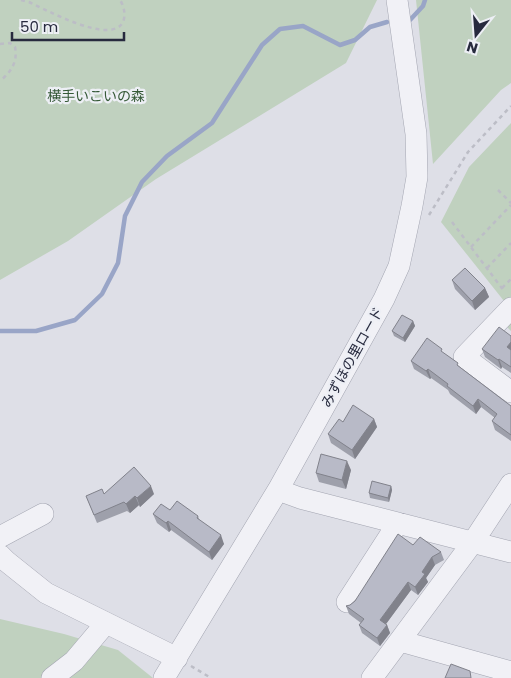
<svg xmlns="http://www.w3.org/2000/svg" width="511" height="678" font-family="Poppins,'Noto Sans JP',sans-serif">
  <style>
    .green { fill: #c0d1bf }
    .lines { fill: none; stroke-linecap: round; stroke-linejoin: round }
    .stream { stroke: #99a5c7; stroke-width: 4.5 }
    .minor-casing { stroke: #a3a5b1; stroke-width: 22 }
    .path { stroke: #bcbdc6; stroke-width: 2.5; stroke-dasharray: 4 4; stroke-linecap: butt }
    .minor { stroke: #f1f1f6; stroke-width: 21 }
    .wall { fill: #9ea0ab }
    .shaded-wall { fill: #81828b }
    .building { fill: #b8bac7; stroke: #81828b }
    .labels { text-anchor: middle; dominant-baseline: central; stroke-width: 4.5; stroke-linejoin: round; paint-order: stroke }
    .park-label { font-size: 14px; fill: #355937; stroke: #edeff5 }
    .street-label { font-size: 14px; fill: #272a3e; stroke: #edeff5 }
  </style>
  <rect width="100%" height="100%" fill="#dedfe7"/>
  <path class="green" d="M0,0H377L346,63L156,179L68,241L0,280Z
    M416,0H511V83L501,90L433,164Z
    M511,123V331L508,328L504,301L441,222L469,167Z
    M0,619L64,634L118,650L153,678H0Z"/>
  <g class="lines">
    <path class="stream" d="M410,20L423,6L425,0
      M0,331H36L75,320L102,294L118,263L125,216L142,182L167,156L212,123L262,45L280,29L303,26L340,45L355,40L370,27L387,22"/>
    <g class="minor-casing">
      <path id="minor" d="M511,308L464,357L511,392
        M278,490L300,498L511,552
        M0,537L43,514
        M0,555L6,561L46,593L177,658
        M347,602L398,523
        M400,641L511,672
        M52,678L74,661L106,623
        M164,678L278,490L384,299L399,266L412,206L417,177L416,134L397,0
        M372,678L473,542L511,484"/>
    </g>
    <path class="path" d="M21,0L29,2C45,9 111,46 123,22C126,15 124,6 120,0
      M0,44L10,43L15,47C18,62 11,72 0,81
      M498,190L511,203
      M429,215L468,152L511,106
      M452,222L504,291
      M471,247L511,205
      M487,268L511,243
      M502,288L511,279
      M191,666L211,678"/>
    <use href="#minor" class="minor"/>
  </g>
  <path class="wall" d="M452,280L485,288L489,297L475,310L455,289Z
    M413,321L415,326L405,342L394,336L392,331Z
    M511,336V373L502,367L501,369L485,357L482,349Z
    M443,353L460,367L511,406V441L495,430L492,421L495,418L481,407L476,414L450,394L448,390L431,378L430,379L414,369L411,361Z
    M374,419L377,427L355,459L331,443L328,434Z
    M351,470L346,489L319,482L316,473Z
    M391,486L392,490L389,502L370,498L369,493Z
    M104,494H154L140,507L139,505L130,513L127,511L97,523L86,496Z
    M170,510L198,516L199,519L224,544L212,560L171,530L169,532L157,523L153,514Z
    M413,545L441,552L444,560L435,565L426,578L428,582L418,595L411,590L386,624L387,625L390,633L380,646L362,633L359,625L361,623L349,614L346,606L350,605Z"/>
  <path class="shaded-wall" d="M485,288L489,297L475,310L472,301Z
    M413,321L415,326L405,342L403,338Z
    M511,342V355L507,347Z
    M499,359L502,367L501,369L498,360Z
    M428,369L431,378L430,379L426,371Z
    M478,399L481,407L476,414L473,406Z
    M374,419L377,427L355,459L352,450Z
    M347,461L351,470L346,489L342,480Z
    M151,486L154,494L140,507L137,498Z
    M391,486L392,490L389,502L388,498Z
    M135,496L139,505L130,513L126,504Z
    M168,521L171,530L169,532L166,523Z
    M221,535L224,544L212,560L209,552Z
    M432,557L435,565L426,578L428,582L418,595L415,587L422,572Z
    M408,582L411,590L383,628L380,620Z
    M387,625L390,633L380,646L377,638Z"/>
  <path class="building" d="M465,268L485,288L472,301L452,280Z
    M402,315L413,321L403,338L392,331Z
    M499,327L511,336V342L507,347L511,350V367L499,359L498,360L482,349Z
    M427,338L442,349L441,351L458,363L457,365L511,406V435L492,421L497,414L478,399L473,406L447,386L448,384L428,369L426,371L411,361Z
    M353,405L374,419L352,450L328,434L339,419L343,422Z
    M321,454L347,461L342,480L316,473Z
    M134,467L151,486L137,498L135,496L126,504L124,502L94,515L86,496L102,489L104,494Z
    M372,481L391,486L388,498L369,493Z
    M177,501L198,516L197,518L221,535L209,552L168,521L166,523L153,514L161,504L170,510Z
    M398,534L413,545L420,537L441,552L432,557L422,572L425,574L415,587L408,582L380,620L387,625L377,638L359,625L364,619L346,606L350,605L355,601Z
    M451,664L470,671L471,678H445Z"/>
  <g class="labels">
    <g class="park-label">
      <text x="96" y="96">横手いこいの森</text>
    </g>
    <g class="street-label">
      <text transform="translate(352 357) rotate(-61)">みずほの里ロード</text>
    </g>
  </g>
  <g transform="translate(476 35) rotate(197)" stroke="#edeff5" stroke-width="4" paint-order="stroke">
  <path d="M0-4L9 19L0 12L-9 19Z" fill="#272a3e"/>
  <text y="-8" font-size="14" font-weight="bold" text-anchor="middle" fill="#272a3e">N</text>
  </g>
  <path d="M12 32v8h112v-8" fill="none" stroke="#272a3e" stroke-width="2.5"/>
  <text x="20" y="32" font-size="15" fill="#272a3e" stroke="#edeff5" stroke-width="4" paint-order="stroke">50 m</text>
</svg>
